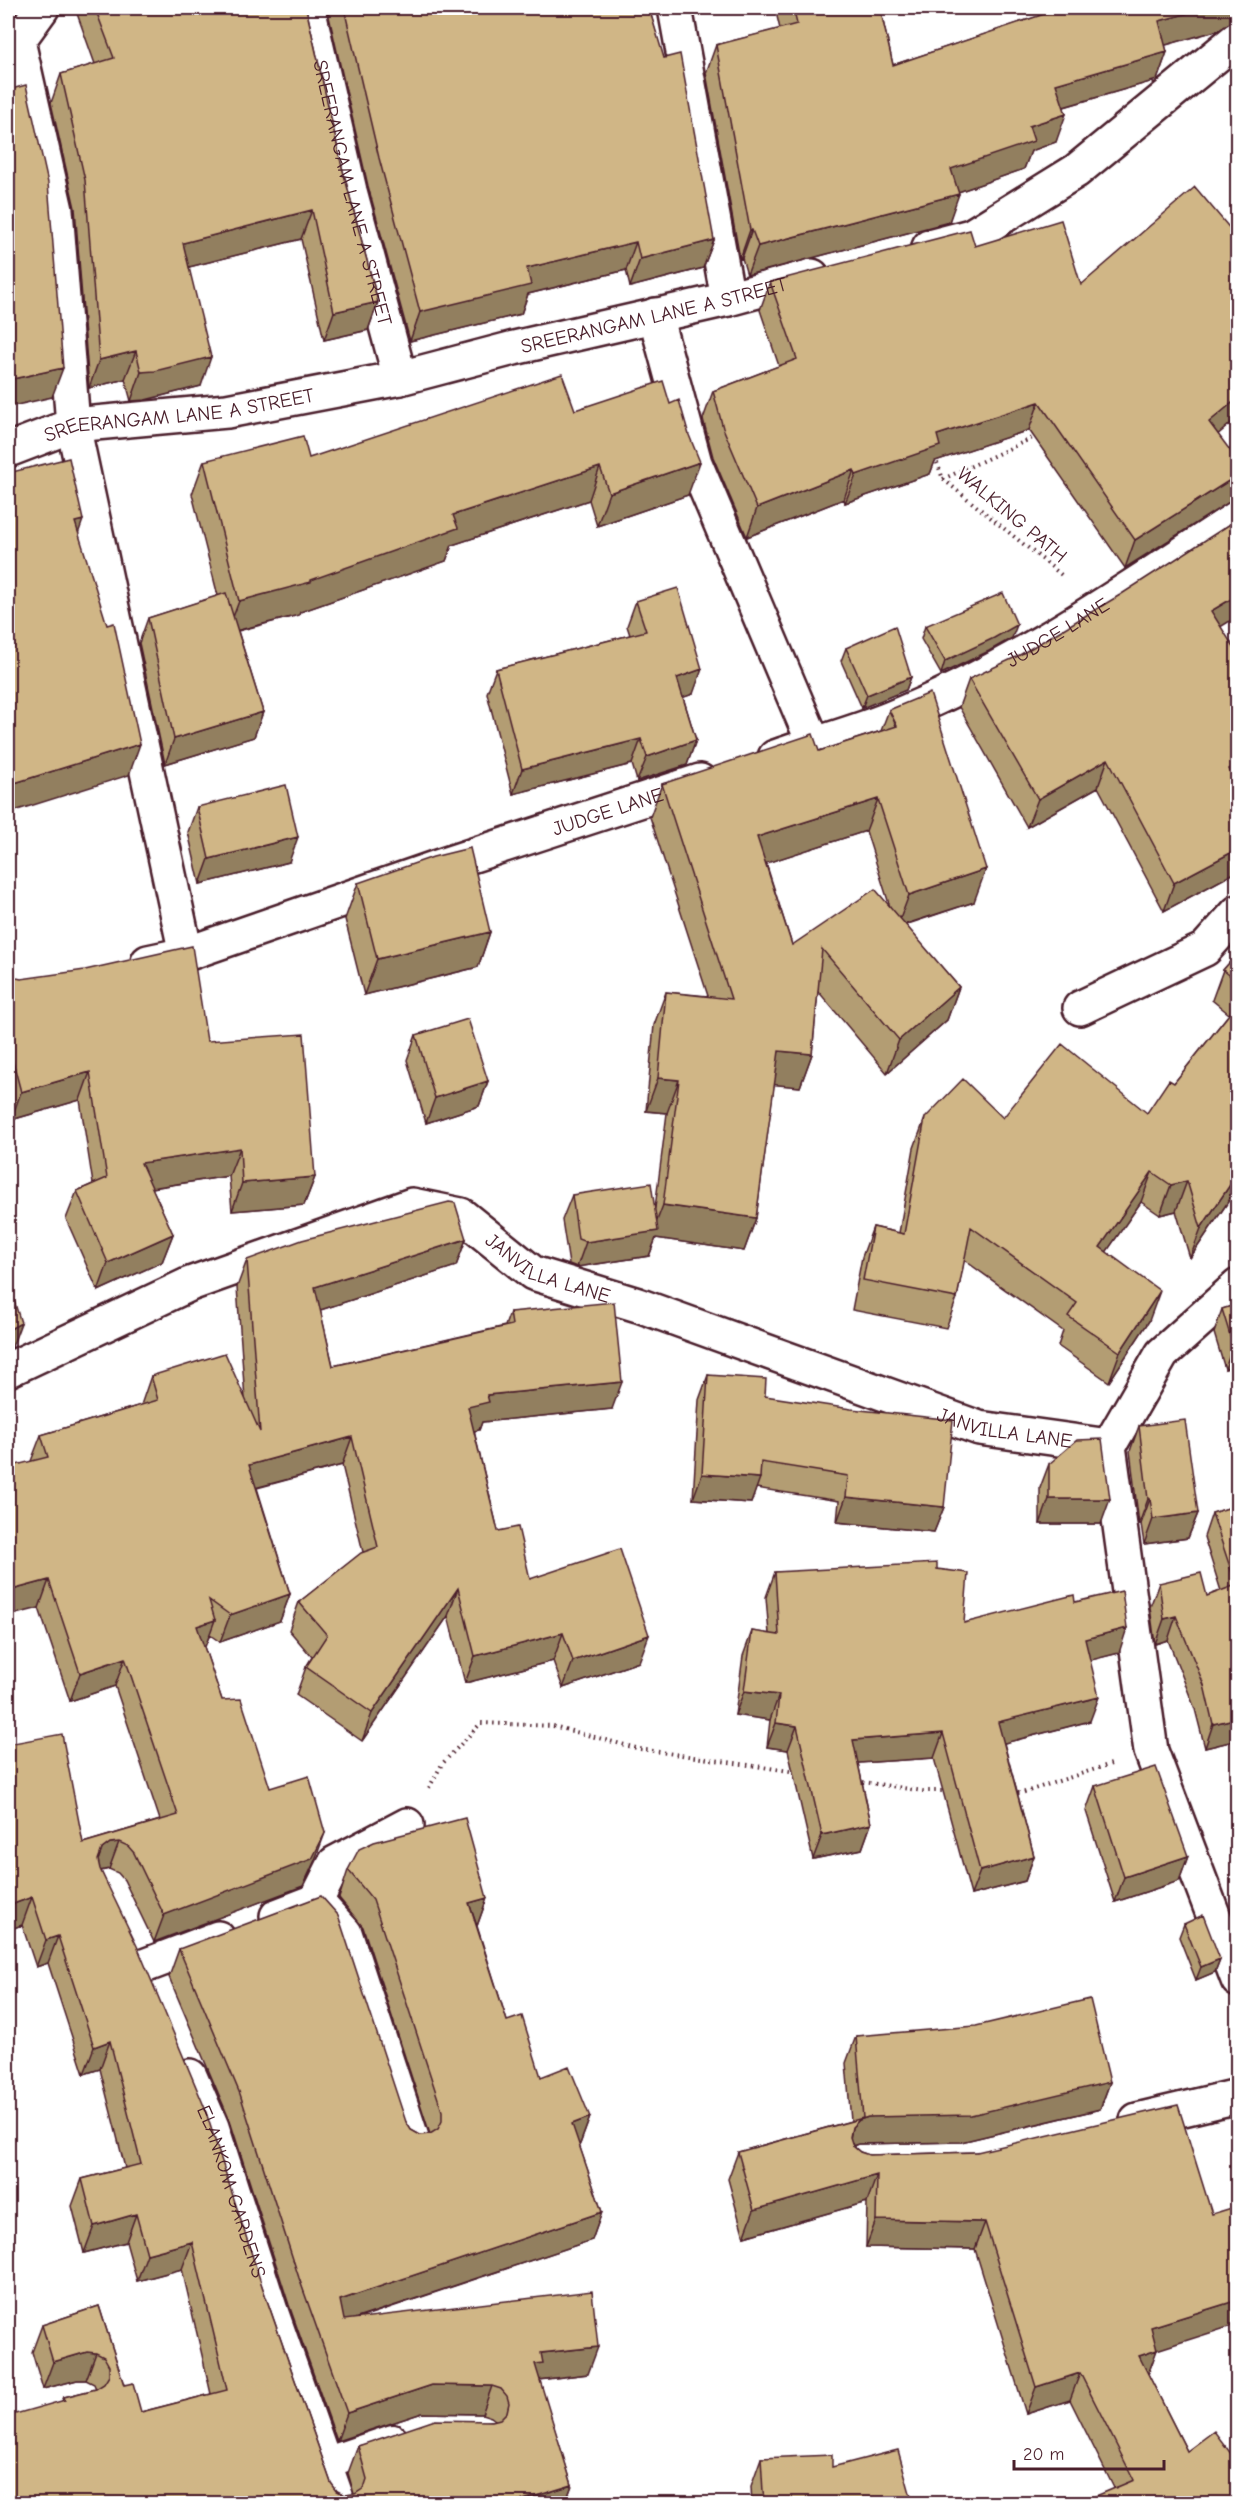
<svg xmlns="http://www.w3.org/2000/svg" width="1245" height="2511" font-family="'Comic Neue',sans-serif">
  <style>
    .lines { fill: none; stroke-linecap: round; stroke-linejoin: round }
    .service-casing { stroke: #4a1f2b; stroke-width: 34 }
    .minor-casing { stroke: #4a1f2b; stroke-width: 38 }
    .path { stroke: #4a1f2b; stroke-width: 4; stroke-dasharray: 1.5 4.5; stroke-linecap: butt }
    .service { stroke: #fff; stroke-width: 30 }
    .minor { stroke: #fff; stroke-width: 33 }
    .wall { fill: #b39d73; stroke: #4a1f2b; stroke-width: 1.5; fill-rule: evenodd }
    .shaded-wall { fill: #927f5e; stroke: #4a1f2b; stroke-width: 1.5 }
    .building { fill: #d0b686; stroke: #4a1f2b; stroke-width: 1.5 }
    .labels { text-anchor: middle; dominant-baseline: central; stroke-width: 4.5; stroke-linejoin: round; paint-order: stroke }
    .street-label { font-size: 20px; fill: #4a1f2b; stroke: #fff }
  </style>
  <rect width="100%" height="100%" fill="#fff"/>
  <filter id="ink" filterUnits="userSpaceOnUse"><feTurbulence type="fractalNoise" baseFrequency=".0167" numOctaves="2"/><feDisplacementMap in="SourceGraphic" scale="12" xChannelSelector="R" yChannelSelector="G"/><feConvolveMatrix kernelMatrix="1 2 1 2 8 2 1 2 1" color-interpolation-filters="sRGB"/></filter>
  <g filter="url(#ink)">
    <g class="lines">
      <g class="service-casing">
        <path id="service" d="M325,2463L393,2440"/>
      </g>
      <g class="minor-casing">
        <g id="minor">
          <path d="M42,8L18,41L56,210L73,425L186,954"/>
          <path id="s1" d="M308,8L350,191L400,378"/>
          <path d="M675,8L728,299"/>
          <path d="M929,247L971,236L1076,171L1238,38"/>
          <path d="M655,315L695,463L814,744"/>
          <path id="s2" d="M8,450L73,425L227,411L400,378L514,348L728,299L812,276"/>
          <path id="s3" d="M775,757C813,744 854,733 891,718C1015,668 1126,590 1238,517"/>
          <path id="s4" d="M148,962L186,954L446,864L700,781"/>
          <path d="M1080,1008L1205,949L1238,912"/>
          <path d="M1238,1286L1162,1354L1109,1446L1151,1751L1238,1980"/>
          <path id="s5" d="M8,1370L190,1284L412,1205L461,1215L533,1273L638,1305L979,1428L1109,1446"/>
          <path d="M316,1901L345,1933L414,2144"/>
          <path d="M277,1916L316,1901L335,1863L407,1825"/>
          <path d="M144,1966L218,1938"/>
          <path id="s6" d="M190,2076L212,2127L271,2311L339,2504"/>
          <path d="M1137,2120L1238,2096"/>
        </g>
      </g>
      <path class="path" d="M935,457L943,479L1064,577
        M943,479L1039,435
        M857,1781L923,1791H948
        M429,1788L442,1764L481,1723L553,1726L640,1749L796,1772
        M1012,1793H1022L1111,1764"/>
      <use href="#service" class="service"/>
      <use href="#minor" class="minor"/>
    </g>
    <path class="wall" d="M75,8H306L342,167L378,302L368,330L324,340L301,239L189,267L201,386L145,400L131,401L125,379L89,388L75,208L51,103L61,74L95,64Z
      M327,8H649L714,240L703,268L630,287L626,270L528,294L521,314L410,341L368,186Z
      M775,8H880L893,65L1039,16L1037,8H1238V20H1234L1219,30L1165,45L1167,52L1157,80L1064,107L1056,142L1031,151L1024,169L958,192L949,222L747,275L742,258L740,259L706,73L716,45L780,29Z
      M1238,238V417L1218,434L1234,499L1125,568L1029,430L935,461L930,474L845,503L844,499L747,537L713,457L703,419L713,391L779,366L760,310L770,282L975,246L1081,285Z
      M575,410L688,495L597,526L589,500L452,545L446,561L300,612L299,615L238,631L263,712L254,737L165,764L139,643L148,618L218,596L192,494L204,461L309,458Z
      M636,601L693,694L683,697L696,740L687,765L637,781L632,764L513,794L487,693L496,669L630,635L627,626Z
      M925,626L1012,638L989,651L941,674L921,639Z
      M1221,627L1238,871L1164,911L1098,787L1027,827L959,707L969,679Z
      M846,648L911,677L906,690L862,708L841,661Z
      M889,710L974,902L905,925L959,987L947,1020L887,1073L818,991L812,1054L800,1087L774,1084L756,1218L744,1251L656,1238L649,1256L577,1267L569,1264L562,1220L572,1195L655,1208L667,1113L646,1111L654,1025L666,992L708,996L650,817L662,784L819,751L881,731ZM866,831L890,907L792,945L766,863Z
      M197,807L289,862L200,884L188,832Z
      M358,883L490,932L478,967L364,995L345,919Z
      M1238,953V1187L1190,1258L1176,1211L1160,1215L1141,1202L1106,1252L1149,1321L1109,1382L1058,1346L1063,1331L964,1260L957,1298L946,1328L852,1310L862,1257L873,1227L899,1233L914,1148L925,1118H1003L1147,1113L1174,1083L1229,1014L1212,1000L1223,970Z
      M8,976L207,1041L315,1177L304,1205L232,1211L229,1176L152,1188L173,1234L162,1262L98,1291L66,1219L77,1191L93,1184L80,1100L11,1120L8,1106Z
      M416,1035L488,1081L479,1106L426,1123L407,1060Z
      M466,1239L456,1266L320,1310L333,1366L505,1326L510,1312L612,1409L482,1422L479,1430L474,1431L498,1531L530,1579L639,1662L563,1688L553,1661L465,1683L448,1616L362,1741L296,1695L306,1667L312,1657L289,1630L299,1602L363,1552L342,1465L257,1488L290,1594L280,1621L220,1642L210,1635L204,1647L222,1700L270,1788L315,1860L303,1886L154,1942L124,1880L118,1873L109,1869L101,1871L263,2289L331,2483L337,2491L345,2495L354,2494L348,2473L358,2446L495,2420L491,2417L482,2414L422,2413L337,2441L289,2305L230,2121L169,1977L179,1949L406,2122L411,2130L420,2135L430,2134L363,1927L339,1898L348,1870L487,1898L477,1926L507,2021L541,2077L590,2117L580,2144L579,2145L602,2212L592,2240L356,2319L588,2374L539,2380L572,2485L565,2504H8L64,2397L96,2389L94,2384L86,2380H77L43,2389L32,2352L42,2325L99,2306L124,2385L141,2412L211,2394L182,2269L137,2281L126,2242L84,2253L72,2206L82,2179L125,2168L100,2069L84,2074L48,1963L36,1967L22,1925L8,1930V1744L83,1843L160,1820L115,1686L70,1701L39,1608L31,1461L41,1435L141,1405L151,1376L245,1399L237,1287L247,1260Z
      M1238,1304V1365L1225,1369L1214,1333L1222,1309Z
      M708,1375L765,1396L944,1507L934,1532L837,1522L839,1501L756,1488L751,1503L693,1499L699,1400Z
      M1139,1426L1198,1513L1188,1538L1144,1544L1141,1524H1139L1130,1451Z
      M1049,1464L1101,1524H1040V1488Z
      M1238,1505V1740L1205,1748L1195,1709L1168,1640L1155,1644L1150,1607L1159,1583L1207,1596L1221,1591L1204,1537L1212,1513Z
      M937,1569L964,1623L1075,1602L1119,1653L1090,1660V1721L1004,1743L1034,1856L1025,1881L971,1895L934,1758L858,1763L871,1824L862,1849L813,1859L788,1750L767,1747L770,1720L735,1715L743,1656L752,1631L769,1634L766,1597L775,1572Z
      M1095,1786L1188,1856L1179,1881L1115,1902L1086,1811Z
      M1238,1897V1926L1232,1912Z
      M1184,1924L1220,1959L1215,1972L1196,1980L1179,1937Z
      M856,2036L1110,2082L1100,2109L961,2142L858,2144L853,2146L860,2152L869,2155L977,2152L1157,2349L1148,2374L1187,2451L1238,2463L1114,2488L1070,2400L1026,2414L975,2249L866,2247L867,2202L744,2237L728,2179L738,2152L851,2121L846,2063Z
      M761,2458L832,2467L913,2504H752L751,2486Z"/>
    <path class="shaded-wall" d="M1207,8H1238V11L1234,20L1219,30L1148,50L1159,21Z
      M1167,52L1157,80L1046,112L1056,84Z
      M1066,114L1056,142L1031,151L1024,169L941,198L951,169L1029,126Z
      M959,194L949,222L747,275L758,246Z
      M312,210L301,239L173,271L183,243Z
      M750,230H752L742,258L740,259Z
      M714,240L703,268L630,287L640,259Z
      M636,242L626,270L528,294L521,314L410,341L420,312L527,268Z
      M378,302L368,330L324,340L334,312Z
      M136,351L125,379L89,388L99,360Z
      M211,357L201,386L145,400L131,401L141,372Z
      M63,368L52,397L8,407V380Z
      M1238,398V417L1199,451L1209,422Z
      M1039,402L1029,430L935,461L930,474L845,503L856,475L937,435Z
      M700,462L688,495L597,526L609,493Z
      M600,467L589,500L452,545L446,561L300,612L299,615L227,633L239,601L311,580L453,515Z
      M854,470L844,499L747,537L757,508Z
      M1238,475V489L1234,499L1125,568L1135,540Z
      M83,520L72,551L75,522Z
      M1238,595V616L1201,639L1211,611Z
      M1017,625L1012,638L989,651L941,674L945,661Z
      M702,669L693,694L668,703L677,678Z
      M911,677L906,690L862,708L867,695Z
      M263,712L254,737L165,764L174,739Z
      M641,739L632,764L513,794L522,769Z
      M696,740L687,765L637,781L647,757Z
      M140,744L129,775L8,813V785Z
      M1108,759L1098,787L1027,827L1038,799Z
      M1238,764V786L1229,769Z
      M878,799L866,831L745,870L757,837Z
      M298,837L289,862L200,884L209,859Z
      M1238,849V871L1164,911L1174,883Z
      M986,869L974,902L897,927L909,895Z
      M490,932L478,967L364,995L377,959Z
      M959,987L947,1020L887,1073L899,1040Z
      M779,1051L812,1054L800,1087L767,1084Z
      M90,1072L80,1100L11,1120L21,1092Z
      M658,1078L679,1080L667,1113L646,1111Z
      M488,1081L479,1106L426,1123L435,1098Z
      M240,1148L229,1176L131,1191L141,1163Z
      M1152,1172L1141,1202L1089,1277L1100,1247Z
      M1238,1173V1187L1190,1258L1201,1228Z
      M315,1177L304,1205L232,1211L242,1183Z
      M1187,1181L1176,1211L1160,1215L1171,1185Z
      M663,1205L756,1218L744,1251L656,1238L649,1256L577,1267L586,1242L653,1231Z
      M173,1234L162,1262L98,1291L108,1263Z
      M466,1239L456,1266L305,1315L315,1287Z
      M1160,1291L1149,1321L1109,1382L1120,1352Z
      M21,1323L12,1347L8,1350V1330Z
      M1238,1343V1365L1225,1369L1233,1345Z
      M622,1382L612,1409L482,1422L479,1430L458,1434L468,1407L487,1395Z
      M352,1437L342,1465L239,1492L249,1465Z
      M702,1474L760,1478L751,1503L693,1499Z
      M846,1497L944,1507L934,1532L837,1522Z
      M1049,1499H1110L1101,1524H1040Z
      M1148,1499H1150L1141,1524H1139Z
      M1198,1513L1188,1538L1144,1544L1153,1519Z
      M49,1580L39,1608L8,1616V1591Z
      M458,1588L448,1616L362,1741L372,1713Z
      M290,1594L280,1621L220,1642L230,1615Z
      M1176,1616L1168,1640L1155,1644L1164,1619Z
      M215,1620L205,1647L187,1653L197,1626Z
      M1127,1628L1119,1653L1076,1664L1085,1639Z
      M563,1633L553,1661L465,1683L475,1656Z
      M649,1635L639,1662L563,1688L573,1661Z
      M125,1658L115,1686L70,1701L80,1673Z
      M744,1691L779,1695L770,1720L735,1715Z
      M1099,1697L1090,1721L989,1747L998,1722Z
      M1238,1718V1740L1205,1748L1213,1724Z
      M776,1723L797,1726L788,1750L767,1747Z
      M943,1733L934,1758L844,1764L853,1740Z
      M871,1824L862,1849L813,1859L822,1835Z
      M325,1833L315,1860L303,1886L154,1942L164,1915Z
      M119,1842L109,1869L100,1871L92,1877L102,1849L110,1843Z
      M1034,1856L1025,1881L971,1895L980,1871Z
      M1188,1856L1179,1881L1115,1902L1124,1877Z
      M32,1897L22,1925L8,1930V1906Z
      M487,1898L477,1926L469,1903Z
      M58,1936L48,1963L36,1967L46,1940Z
      M1220,1959L1215,1972L1196,1980L1201,1967Z
      M110,2041L100,2069L84,2074L94,2047Z
      M1110,2082L1100,2109L961,2142L858,2144L849,2147L852,2127L859,2120L868,2117Z
      M590,2117L580,2144L562,2152L572,2124Z
      M877,2175L867,2202L744,2237L754,2210Z
      M602,2212L592,2240L330,2327L340,2300Z
      M136,2214L126,2242L84,2253L94,2226Z
      M876,2220L985,2222L975,2249L866,2247Z
      M192,2242L182,2269L137,2281L147,2254Z
      M1238,2300V2324L1141,2355L1151,2327Z
      M598,2347L588,2374L537,2380L535,2364L541,2353Z
      M1157,2350L1147,2377L1139,2356Z
      M87,2352L96,2353L86,2380H77L43,2389L53,2362Z
      M1080,2373L1070,2400L1026,2414L1036,2387Z
      M432,2385L492,2386L482,2414L422,2413L337,2441L347,2413Z
      M572,2485L565,2504H510Z"/>
    <path class="building" d="M95,8H306L342,167L378,302L334,312L312,210L183,243L211,357L155,371L141,372L136,351L99,360L85,180L61,74L114,58Z
      M344,8H649L664,58L680,54L714,240L640,259L636,242L527,268L531,285L420,312L379,158Z
      M793,8H880L893,65L1056,10L1055,8H1207L1159,21L1167,52L1056,84L1066,114L1029,126L1034,141L951,169L959,194L758,246L752,230H750L716,45L797,24Z
      M26,85L48,183L63,368L8,380V90Z
      M1195,187L1238,238V398L1209,422L1238,461V475L1135,540L1039,402L937,435L940,446L856,475L854,470L757,508L723,428L713,391L797,359L770,282L970,230L975,246L1061,220L1081,285Z
      M562,374L575,410L663,381L670,404L679,400L689,435L700,462L609,493L600,467L453,515L458,528L311,580V582L239,601L204,461L303,436L309,458Z
      M69,458L83,520L75,522L107,625L114,623L140,744L8,785V473Z
      M1238,519V595L1211,611L1238,654V764L1229,769L1238,786V849L1174,883L1108,759L1038,799L969,679L1018,656L1120,595Z
      M678,588L702,669L677,678L696,740L647,757L641,739L522,769L496,669L646,631L636,601Z
      M226,593L263,712L174,739L148,618Z
      M1003,593L1017,625L994,638L945,661L925,626Z
      M895,626L911,677L867,695L846,648Z
      M930,693L986,869L909,895L878,799L757,837L792,945L875,889L959,987L899,1040L822,949L812,1054L779,1051L756,1218L663,1205L679,1080L658,1078L666,992L731,999L662,784L813,734L819,751L897,726L889,710Z
      M286,785L298,837L209,859L197,807Z
      M470,848L490,932L377,959L358,883L433,857Z
      M192,946L207,1041L304,1034L315,1177L242,1183L240,1148L141,1163L173,1234L108,1263L77,1191L107,1178L90,1072L21,1092L8,1043V976L21,979L85,970Z
      M1238,953V982L1223,970Z
      M1238,1003V1173L1201,1228L1187,1181L1171,1185L1152,1172L1100,1247L1160,1291L1120,1352L1068,1316L1077,1303L971,1227L957,1298L863,1280L873,1227L904,1234L925,1118L963,1079L1003,1118L1062,1044L1147,1113L1169,1080L1174,1083Z
      M468,1019L488,1081L435,1098L416,1035Z
      M651,1183L658,1231L586,1242L578,1239L572,1195Z
      M449,1202L455,1203L466,1239L315,1287L333,1366L512,1325L510,1312L614,1302L622,1382L487,1395L489,1402L468,1407L498,1531L518,1527L530,1579L620,1549L649,1635L573,1661L563,1633L475,1656L458,1588L372,1713L306,1667L327,1635L299,1602L361,1553L378,1547L352,1437L249,1465L290,1594L230,1615L209,1600L215,1620L197,1626L222,1700L241,1699L270,1788L309,1776L325,1833L312,1859L164,1915L134,1853L128,1846L119,1842L110,1843L102,1849L98,1860L100,1869L137,1946L204,2106L263,2289L331,2483L337,2491L345,2495L355,2494L364,2488L367,2479L358,2446L435,2420L492,2421L500,2419L507,2412L509,2403L507,2396L501,2389L492,2386L432,2385L347,2413L299,2278L240,2094L179,1949L321,1896L338,1915L406,2122L411,2130L420,2135L430,2134L438,2129L442,2121V2111L373,1900L348,1870L359,1849L374,1842L465,1818L487,1898L469,1903L507,2021L522,2016L541,2077L569,2066L590,2117L572,2124L602,2212L340,2300L344,2320L592,2291L598,2347L541,2353L543,2363L535,2364L572,2485L510,2504H8V2416L65,2400L64,2397L96,2389L104,2384L109,2376V2366L104,2357L96,2353L87,2352L53,2362L42,2325L99,2306L124,2385L133,2383L141,2412L227,2390L192,2242L147,2254L136,2214L94,2226L82,2179L141,2164L110,2041L94,2047L58,1936L46,1940L32,1897L8,1906V1744L62,1734L83,1843L178,1815L125,1658L80,1673L49,1580L8,1591V1467L48,1457L41,1435L158,1400L151,1376L225,1353L260,1432L247,1260L302,1240Z
      M8,1281L21,1323L8,1330Z
      M1238,1304V1343L1233,1345L1222,1309Z
      M708,1375L766,1379L765,1396L851,1409L953,1420L944,1507L846,1497L848,1476L761,1462L760,1478L702,1474Z
      M1185,1420L1198,1513L1153,1519L1150,1499H1148L1139,1426Z
      M1102,1439L1110,1499H1049V1464L1077,1440Z
      M1238,1505V1718L1213,1724L1204,1685L1176,1616L1164,1619L1159,1583L1201,1573L1207,1596L1236,1585L1212,1513Z
      M937,1563V1569L968,1573L964,1623L1074,1595L1075,1602L1122,1591L1127,1628L1085,1639L1099,1697L998,1722L1034,1856L980,1871L943,1733L853,1740L871,1824L822,1835L797,1726L776,1723L779,1695L744,1691L752,1631L779,1635L775,1572Z
      M1156,1767L1188,1856L1124,1877L1095,1786Z
      M1203,1915L1220,1959L1201,1967L1184,1924Z
      M1090,1999L1110,2082L971,2115L868,2117L859,2120L852,2127L850,2137L853,2146L860,2152L869,2155L977,2152L1178,2105L1212,2214L1238,2206V2300L1151,2327L1157,2350L1139,2356L1187,2451L1214,2431L1238,2463V2473L1235,2475L1238,2478V2504H1077L1134,2480L1080,2373L1036,2387L985,2222L876,2220L877,2175L754,2210L738,2152L863,2118L856,2036L976,2026Z
      M898,2450L913,2504H765L763,2492L761,2458L832,2455V2467Z"/>
  </g>
  <g class="labels">
    <g class="street-label">
      <text stroke="none"><textPath href="#s1" startOffset="190">SREERANGAM LANE A STREET</textPath></text>
      <text stroke="none"><textPath href="#s2" startOffset="662">SREERANGAM LANE A STREET</textPath></text>
      <text stroke="none"><textPath href="#s2" startOffset="176">SREERANGAM LANE A STREET</textPath></text>
      <text transform="translate(1012 515) rotate(40)">WALKING PATH</text>
      <text stroke="none"><textPath href="#s3" startOffset="310">JUDGE LANE</textPath></text>
      <text stroke="none"><textPath href="#s4" startOffset="484">JUDGE LANE</textPath></text>
      <text stroke="none"><textPath href="#s5" startOffset="591">JANVILLA LANE</textPath></text>
      <text stroke="none"><textPath href="#s5" startOffset="1077">JANVILLA LANE</textPath></text>
      <text stroke="none"><textPath href="#s6" startOffset="123">ELANKOM GARDENS</textPath></text>
    </g>
  </g>
  <rect width="1245" height="2511" fill="none" stroke="#fff" stroke-width="30"/>
  <rect x="15" y="15" width="1215" height="2481" fill="none" stroke="#4a1f2b" stroke-width="2" filter="url(#ink)"/>
  <path d="M1014 2460v9h150v-9" fill="none" stroke="#4a1f2b" stroke-width="3"/>
  <text x="1023" y="2460" font-size="18" fill="#4a1f2b" stroke="#ffffff" stroke-width="4.5" paint-order="stroke">20 m</text>
</svg>
